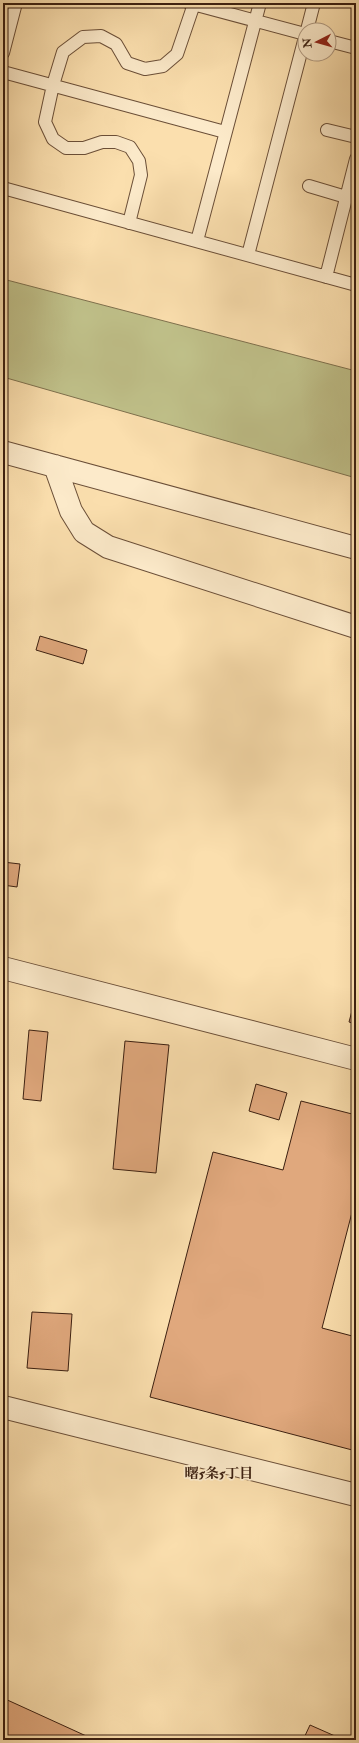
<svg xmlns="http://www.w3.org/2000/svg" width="359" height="1743" font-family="'IM FELL Double Pica','Noto Serif JP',serif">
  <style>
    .green { fill: #c0c18a; stroke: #7e704d }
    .building { fill: #e0a87d; stroke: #3b1f10 }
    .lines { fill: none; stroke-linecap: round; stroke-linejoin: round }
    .lane-casing { stroke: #6b4f38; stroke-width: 14 }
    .street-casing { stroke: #6b4f38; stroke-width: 24 }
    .lane { stroke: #fceaca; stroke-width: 12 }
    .street { stroke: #fceaca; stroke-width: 22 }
    .labels { text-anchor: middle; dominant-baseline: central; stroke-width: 3.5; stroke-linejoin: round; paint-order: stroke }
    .neighbourhood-label { font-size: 14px; font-weight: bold; fill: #3b1f10; stroke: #fceaca }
  </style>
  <rect width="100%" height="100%" fill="#fbdfae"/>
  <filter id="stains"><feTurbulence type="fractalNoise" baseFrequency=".005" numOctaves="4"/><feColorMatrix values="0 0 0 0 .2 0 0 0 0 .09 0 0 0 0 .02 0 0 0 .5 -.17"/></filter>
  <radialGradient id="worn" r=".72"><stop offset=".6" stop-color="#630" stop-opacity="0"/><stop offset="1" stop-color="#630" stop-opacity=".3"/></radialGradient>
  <path class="green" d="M3,279L356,371V478L3,377Z"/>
  <path class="building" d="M40,636L87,650L83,664L36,650Z
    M3,862L20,864L17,887L3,885Z
    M356,996V1024L349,1022Z
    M29,1030L48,1032L41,1101L23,1099Z
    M125,1041L169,1045L156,1173L113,1169Z
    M256,1084L287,1093L279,1120L249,1111Z
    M301,1101L356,1115V1197L322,1328L356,1337V1451L150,1397L213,1152L283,1170Z
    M32,1312L72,1314L68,1371L27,1368Z
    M3,1698L95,1740H3Z
    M310,1725L344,1740H303Z"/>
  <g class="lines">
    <g class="lane-casing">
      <path id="lane" d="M189,3L305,34
        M307,30L314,3
        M329,41L356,48
        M3,53L16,3
        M3,72L225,132
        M327,130L356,137
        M309,186L346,197
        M3,188L356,285
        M129,223L141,175L139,161L130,147L116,142H102L84,148H66L53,139L45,122L53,85L63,52L83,37L101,36L116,44L127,63L145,69L163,66L177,54L194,4
        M197,241L260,3
        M248,255L305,37
        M326,277L356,159"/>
    </g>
    <g class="street-casing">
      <path id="street" d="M3,452L356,548
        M55,466L71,511L84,532L108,547L356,627
        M3,968L356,1059
        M3,1407L356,1495"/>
    </g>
    <use href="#lane" class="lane"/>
    <use href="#street" class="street"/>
  </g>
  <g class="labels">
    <g class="neighbourhood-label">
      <text x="219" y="1473">曙5条5丁目</text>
    </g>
  </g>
  <rect width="359" height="1743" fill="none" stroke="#fbdfae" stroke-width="16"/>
  <rect x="4" y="4" width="351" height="1735" fill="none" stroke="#3b1f10" stroke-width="2"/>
  <rect x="8" y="8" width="343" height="1727" fill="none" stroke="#3b1f10"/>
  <g transform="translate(317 42) rotate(264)"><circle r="19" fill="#fceaca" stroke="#af9980"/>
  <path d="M0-3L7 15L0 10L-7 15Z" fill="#8f2418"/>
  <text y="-6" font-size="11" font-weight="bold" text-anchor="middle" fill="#3b1f10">N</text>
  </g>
  <rect width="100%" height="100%" filter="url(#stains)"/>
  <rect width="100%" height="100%" fill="url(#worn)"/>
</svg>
